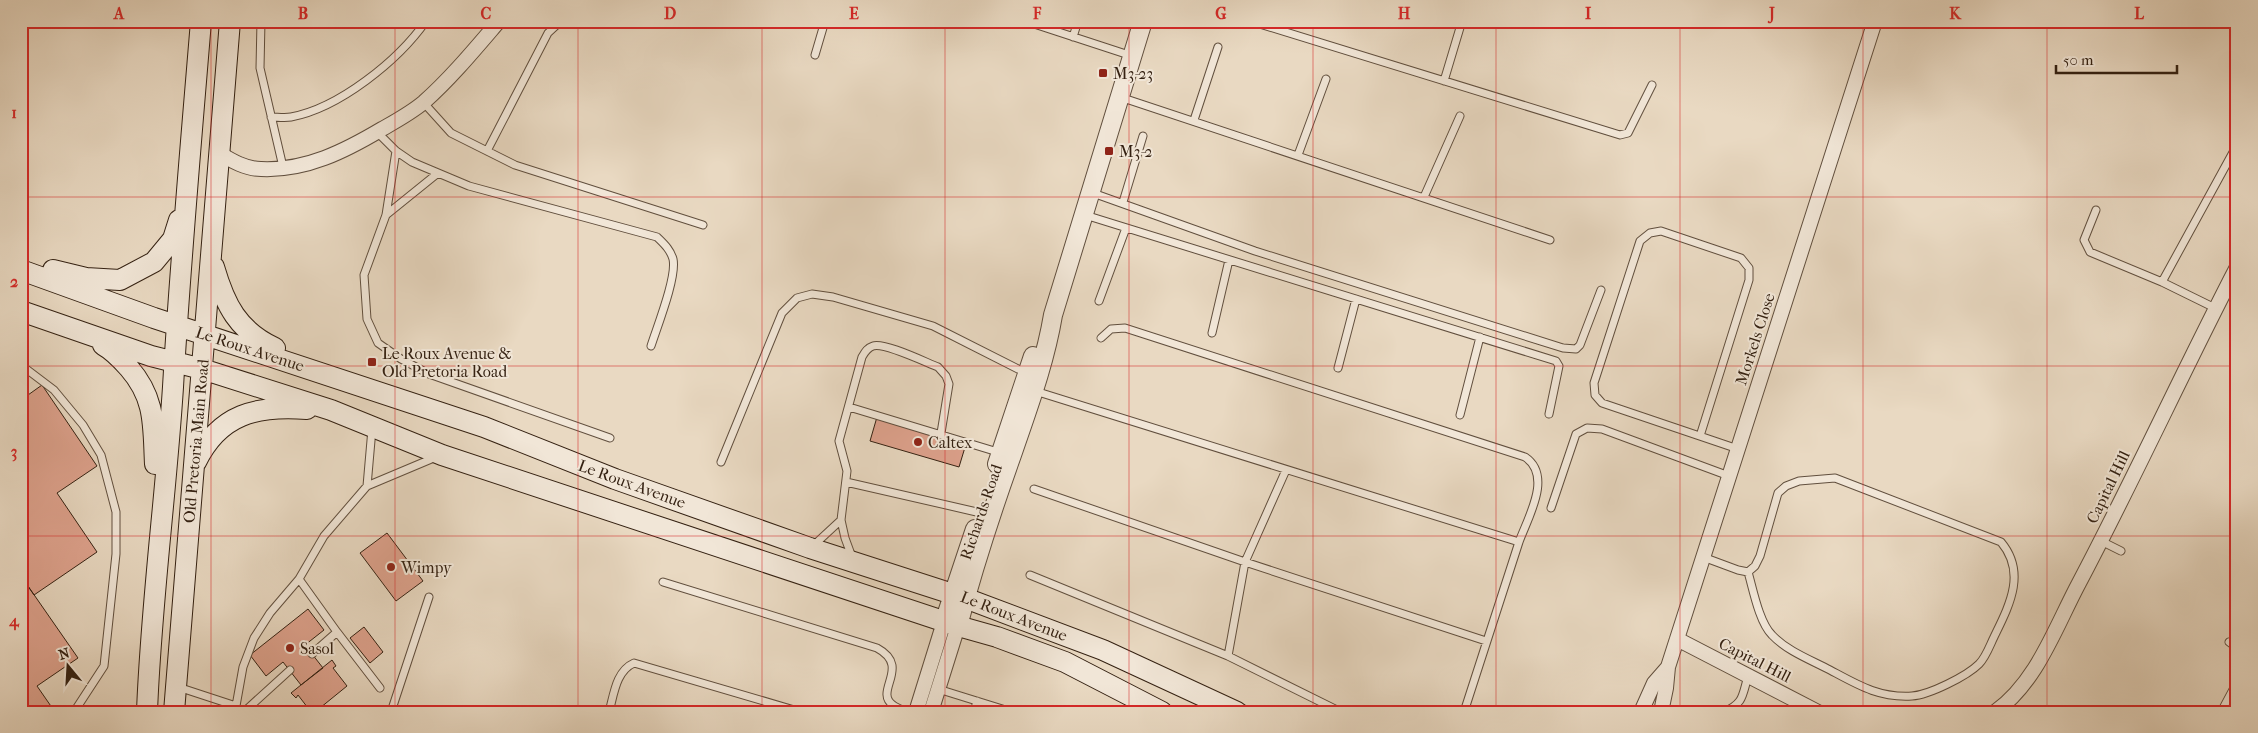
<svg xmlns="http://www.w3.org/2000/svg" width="2258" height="733" font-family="'IM FELL French Canon',serif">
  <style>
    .building { fill: #dea28d; stroke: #342112 }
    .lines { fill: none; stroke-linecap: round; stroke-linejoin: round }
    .service-casing { stroke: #614f3e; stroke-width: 9 }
    .minor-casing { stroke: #614f3e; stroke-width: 16 }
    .tertiary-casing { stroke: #614f3e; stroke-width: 20 }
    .secondary-casing { stroke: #342112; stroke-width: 22 }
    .service { stroke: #f1e6d7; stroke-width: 7 }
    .minor { stroke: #f1e6d7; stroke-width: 14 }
    .tertiary { stroke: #f1e6d7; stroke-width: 18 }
    .secondary { stroke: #f1e6d7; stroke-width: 20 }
    .grid { fill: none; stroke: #d62828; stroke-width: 1; stroke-opacity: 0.55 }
    .poi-dot { fill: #8f2418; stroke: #f1e6d7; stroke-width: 2 }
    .labels { text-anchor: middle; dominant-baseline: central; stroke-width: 4; stroke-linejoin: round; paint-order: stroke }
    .poi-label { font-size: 16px; fill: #342112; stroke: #f1e6d7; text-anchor: start }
    .street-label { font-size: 16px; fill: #342112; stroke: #f1e6d7 }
    .neatline { fill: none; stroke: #d62828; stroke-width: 2 }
    .grid-label { font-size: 16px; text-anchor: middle; font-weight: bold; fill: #d62828 }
  </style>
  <rect width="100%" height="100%" fill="#e9d9c2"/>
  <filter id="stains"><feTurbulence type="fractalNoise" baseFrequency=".004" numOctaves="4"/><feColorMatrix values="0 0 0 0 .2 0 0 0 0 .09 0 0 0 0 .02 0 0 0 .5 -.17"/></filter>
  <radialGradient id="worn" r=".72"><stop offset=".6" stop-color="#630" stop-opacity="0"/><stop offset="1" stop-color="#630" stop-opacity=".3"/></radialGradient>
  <path class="building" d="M42,385L97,466L57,493L97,552L34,595L21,576V400Z
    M877,417L966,444L959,467L870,441Z
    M387,533L423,581L396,601L360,553Z
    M21,576L78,658L37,686L55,712H21Z
    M308,609L324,630L305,645L323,668L301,685L283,662L266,676L250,655Z
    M364,627L383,652L370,663L350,638Z
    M332,660L336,666L333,668L347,686L315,712H311L298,695L296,698L291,693Z"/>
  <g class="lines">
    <g class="service-casing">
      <path id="service" d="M261,21L260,68L283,167
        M1025,21L1132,56
        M1250,21L1620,135L1628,133L1652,85
        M1073,37L1078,21
        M815,55L825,21
        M1444,81L1462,21
        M1120,97L1550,240
        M423,102L451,133L515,165L703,225
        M271,117C277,117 285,118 291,117C339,108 398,61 426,21
        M1194,120L1218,47
        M377,132L396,151L412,162L469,186L657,237C664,244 670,249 673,259C677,277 657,327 651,346
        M396,151L386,215L364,275L367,319L378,343L401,359L429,374L610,438
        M487,151L548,33L561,21
        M1298,155L1326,79
        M1090,192L1255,251L1563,348L1576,349L1580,345L1601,290
        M1424,197L1460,116
        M1123,202L1143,136
        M2096,210L2084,240L2090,252L2162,282L2215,308
        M386,215L438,173
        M1085,215L1556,361L1559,366L1549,414
        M2162,282L2237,145
        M1099,301L1126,228
        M1212,333L1229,260
        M1101,338L1111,329L1125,328L1525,457C1553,476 1528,517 1519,542
        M21,365L54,390L83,425L101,455L116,512V554L104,666L74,712
        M1338,368L1356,299
        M1035,391L1519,542L1464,712
        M849,407L1001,453
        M1460,415L1480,337
        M1700,436L1749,280V268L1741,258L1661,231L1650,233L1640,241L1594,383L1595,395L1602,403L1738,449
        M721,462L782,313L797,298L812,294L833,297L933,326L1026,373
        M846,482L981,513
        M367,486L372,429
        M1034,489L1245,562L1486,641
        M1551,508L1576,434L1587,428L1602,429L1729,476
        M2101,541L2121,551
        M814,545L841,520
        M852,557L845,538L841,520L847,471L839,441L862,357C865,352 867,348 873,346C884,342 925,362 938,367L946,376L949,384L941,433
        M1703,557L1738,570L1748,572L1755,566L1760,556L1778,493L1786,486L1799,481L1835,478L2001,542C2027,573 2009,606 1994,637C1990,645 1986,657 1979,664C1967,676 1929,695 1912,696C1879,698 1858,685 1830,670C1811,660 1787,651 1772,635C1759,622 1753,589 1748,572
        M1030,575L1228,656L1341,712
        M299,579L337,632L312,654
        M663,582L877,648C912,667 873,691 893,705C897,708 903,710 907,712
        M337,632L380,688
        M2229,642L2237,648
        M1228,656L1245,562L1286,470
        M178,687L236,706L243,667L254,638L270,613L299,579L324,536L367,486L436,457
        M938,689L1012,712
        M246,710L290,670
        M391,712L429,597
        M609,712C614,694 616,671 634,663L801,712
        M974,712L977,701
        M1724,712C1744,703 1742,696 1748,676
        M2221,712L2237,682"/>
    </g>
    <g class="minor-casing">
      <path id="minor" d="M219,153C232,161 246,169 261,169C306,171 345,151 382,129C396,121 411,113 424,102C451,78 475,49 499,21
        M1677,639L1818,712
        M916,712L944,622
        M931,712L958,626
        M1641,712L1654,683L1668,667
        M1661,712L1666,688L1668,667L1875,21
        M1995,712C2037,682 2055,628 2079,583C2134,479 2183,371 2237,267"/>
    </g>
    <g class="tertiary-casing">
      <path id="tertiary" d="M997,464L1033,356
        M944,622L975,529
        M958,626C973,569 992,511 1012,455C1028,408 1045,363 1053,315L1143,21"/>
    </g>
    <g class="secondary-casing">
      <path id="secondary" d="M214,267C225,305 238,331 275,348
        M21,270L154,318L484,427L615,479L810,548L965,598L1103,650L1237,712
        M53,270L86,278L120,280L154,262L173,239L179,220
        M21,311L151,356L202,369L331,410L442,455L958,626L997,637L1065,662L1162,712
        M103,345C114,351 121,359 129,368C156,399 153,426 155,464
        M196,462C219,414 257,405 307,409
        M147,712C151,603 166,496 173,387C180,265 191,143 201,21
        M174,712L230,21"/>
    </g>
    <use href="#service" class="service"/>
    <use href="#minor" class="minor"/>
    <use href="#tertiary" class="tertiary"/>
    <use href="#secondary" class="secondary"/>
  </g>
  <path class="grid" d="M211,21V712M395,21V712M578,21V712M762,21V712M945,21V712M1129,21V712M1313,21V712M1496,21V712M1680,21V712M1863,21V712M2047,21V712M21,197H2237M21,366H2237M21,536H2237"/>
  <g class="poi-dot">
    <rect x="1098" y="68" width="10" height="10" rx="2.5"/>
    <rect x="1104" y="146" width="10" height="10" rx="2.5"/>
    <rect x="367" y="357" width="10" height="10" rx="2.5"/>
    <circle cx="918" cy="442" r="5"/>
    <circle cx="391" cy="567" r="5"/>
    <circle cx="290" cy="648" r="5"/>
  </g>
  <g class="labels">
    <g class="poi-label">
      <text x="1113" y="73">M3-23</text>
      <text x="1119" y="151">M3-2</text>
      <text x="382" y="353">Le Roux Avenue &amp;<tspan x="382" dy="18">Old Pretoria Road</tspan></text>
      <text x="928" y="442">Caltex</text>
      <text x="401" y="567">Wimpy</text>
      <text x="300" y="648">Sasol</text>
    </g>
    <g class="street-label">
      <text transform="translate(1755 339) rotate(-72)">Morkels Close</text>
      <text transform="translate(250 349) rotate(18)">Le Roux Avenue</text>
      <text transform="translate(196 441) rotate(-85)">Old Pretoria Main Road</text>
      <text transform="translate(632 484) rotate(20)">Le Roux Avenue</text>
      <text transform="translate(2108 487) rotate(-64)">Capital Hill</text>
      <text transform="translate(981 512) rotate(-71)">Richards Road</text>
      <text transform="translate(1014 616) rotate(21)">Le Roux Avenue</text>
      <text transform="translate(1755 660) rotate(27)">Capital Hill</text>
    </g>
  </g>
  <rect width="2258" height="733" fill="none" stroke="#e9d9c2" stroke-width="55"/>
  <g transform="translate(68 666) rotate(342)" stroke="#f1e6d7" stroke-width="4" paint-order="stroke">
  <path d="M0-4L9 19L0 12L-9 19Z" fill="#342112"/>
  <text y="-8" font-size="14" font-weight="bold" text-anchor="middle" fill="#342112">N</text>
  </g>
  <path d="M2056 65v8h121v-8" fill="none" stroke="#342112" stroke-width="2.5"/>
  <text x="2063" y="65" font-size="15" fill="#342112" stroke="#f1e6d7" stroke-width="4" paint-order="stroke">50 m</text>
  <rect x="28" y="28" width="2202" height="678" class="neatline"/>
  <g class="grid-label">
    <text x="119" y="19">A</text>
    <text x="303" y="19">B</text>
    <text x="486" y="19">C</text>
    <text x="670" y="19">D</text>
    <text x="854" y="19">E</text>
    <text x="1037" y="19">F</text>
    <text x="1221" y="19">G</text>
    <text x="1404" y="19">H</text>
    <text x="1588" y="19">I</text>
    <text x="1772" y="19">J</text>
    <text x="1955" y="19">K</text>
    <text x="2139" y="19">L</text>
    <text x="14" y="118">1</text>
    <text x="14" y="287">2</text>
    <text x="14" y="457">3</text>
    <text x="14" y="626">4</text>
  </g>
  <rect width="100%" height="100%" filter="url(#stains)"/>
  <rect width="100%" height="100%" fill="url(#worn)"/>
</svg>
